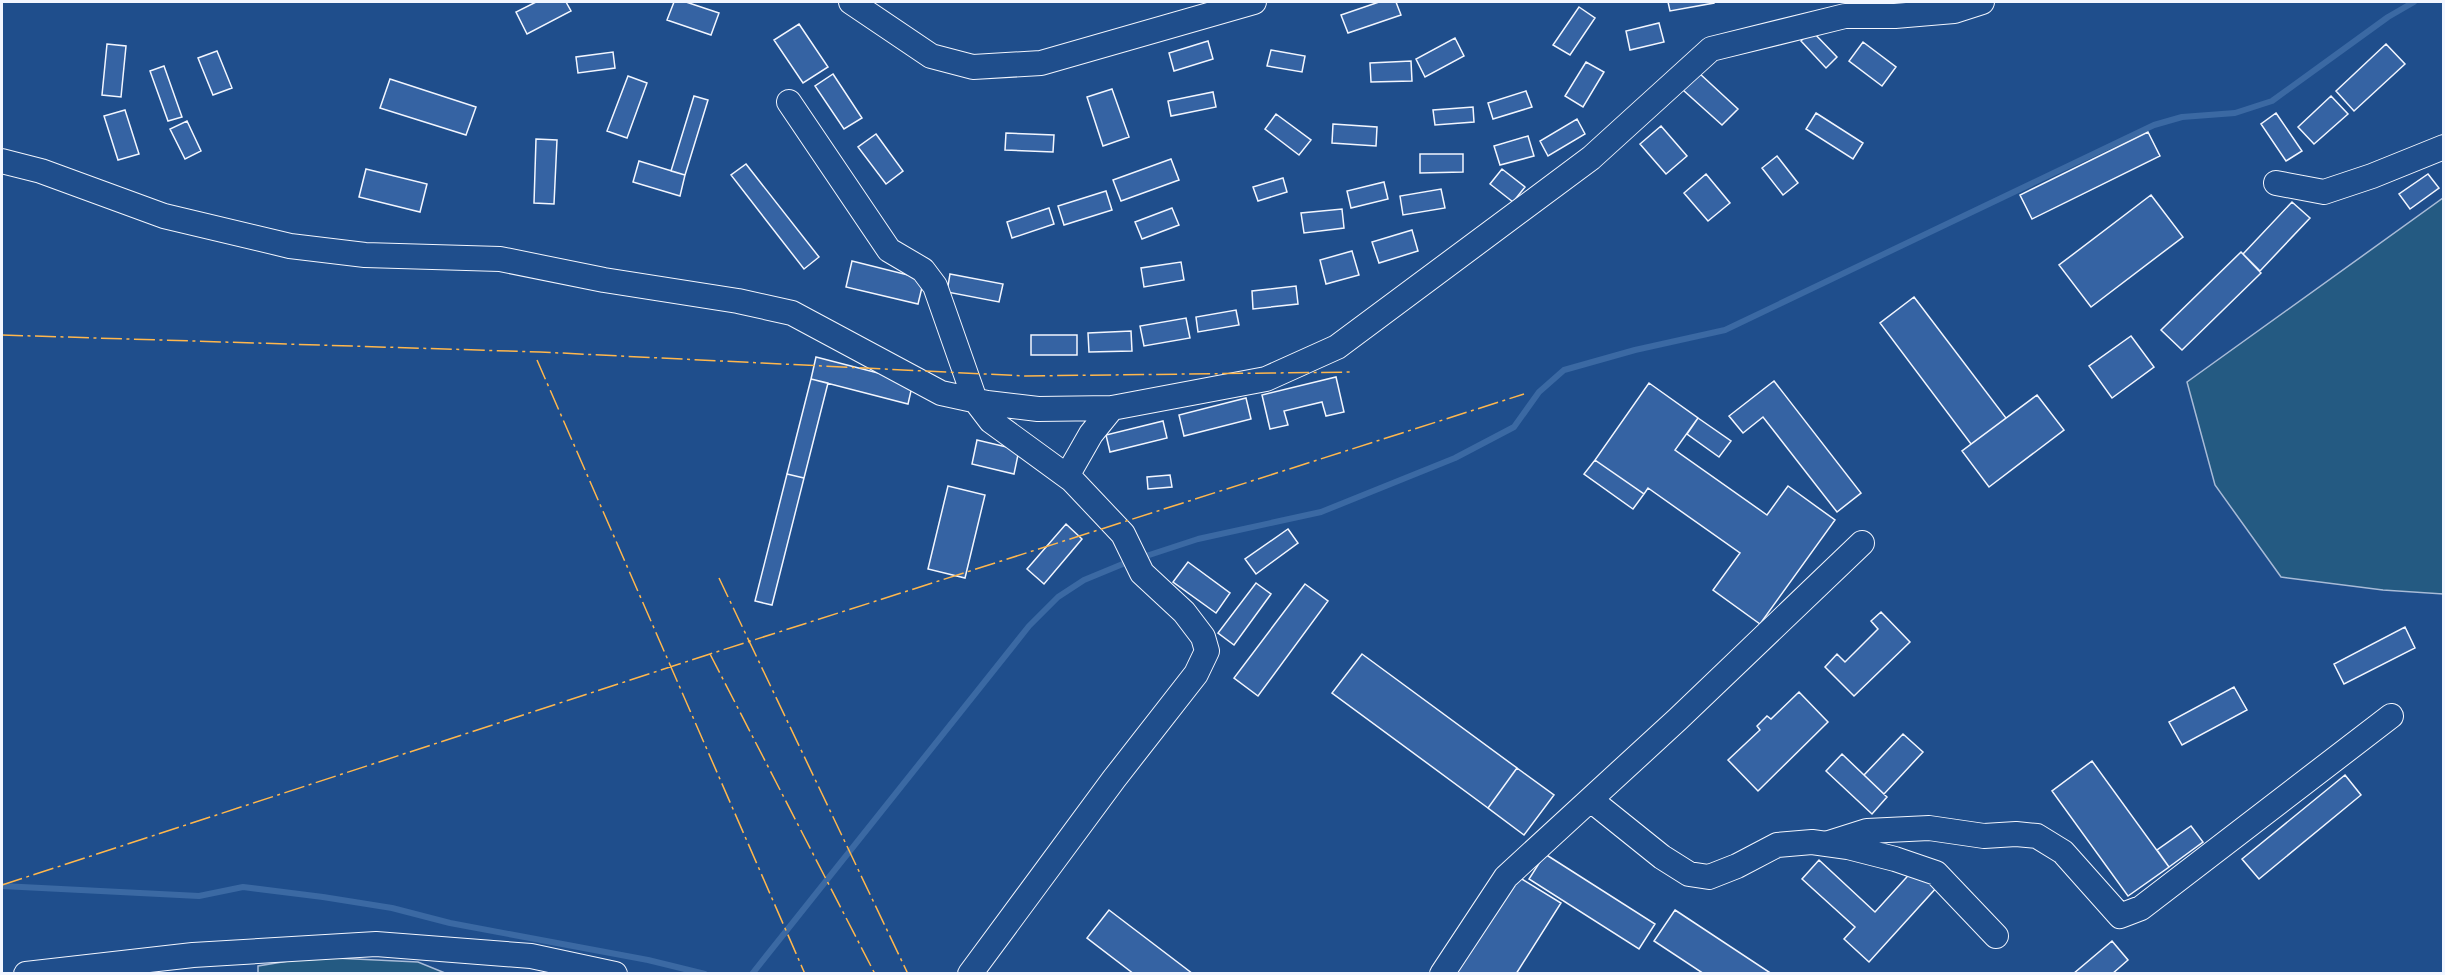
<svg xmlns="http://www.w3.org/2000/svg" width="2445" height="975" font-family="Commissioner,sans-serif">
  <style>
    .green { fill: #245a82; stroke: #a8bbd7; stroke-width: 1.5 }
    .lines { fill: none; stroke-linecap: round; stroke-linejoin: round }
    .stream { stroke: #3b69a3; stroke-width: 6 }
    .building { fill: #3563a3; stroke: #f2f6ff; stroke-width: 1.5 }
    .minor-casing { stroke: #f2f6ff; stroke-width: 26 }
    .minor { stroke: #1f4e8c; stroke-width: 24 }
    .power { stroke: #ffb74d; stroke-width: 1.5; stroke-dasharray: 21 4.5 3 4.5; stroke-linecap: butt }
  </style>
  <rect width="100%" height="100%" fill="#1f4e8c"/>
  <path class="green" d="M2443,198V594L2383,590L2281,577L2215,485L2187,382Z
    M313,957L418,962L445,973L258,974V966Z"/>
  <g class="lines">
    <path class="stream" d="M1140,558L1198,539L1321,512L1455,458L1514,427L1539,392L1564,370L1635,350L1725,330L2154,125L2182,117L2235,113L2272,101L2388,17L2414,2
      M2,886L199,896L243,887L323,897L392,908L450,923L648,960L705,974
      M752,974L1029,626L1058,597L1084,580L1130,561"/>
  </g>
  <path class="building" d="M536,2H566L571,11L527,34L516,12Z
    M674,2H686L719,13L711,35L667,20Z
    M1379,2H1396L1401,15L1348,33L1341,15Z
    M1668,2H1714V3L1670,11Z
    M1579,7L1595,18L1570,55L1553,45Z
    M1659,23L1664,42L1630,50L1626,31Z
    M799,24L828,67L803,83L774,40Z
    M1811,30L1837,57L1826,68L1801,41Z
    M1455,38L1464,56L1425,77L1416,59Z
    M1208,41L1213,59L1174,71L1169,53Z
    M1863,42L1896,67L1882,86L1849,61Z
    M107,44L126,46L121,97L102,95Z
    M2386,44L2405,64L2354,111L2336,91Z
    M1271,50L1305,56L1302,72L1267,66Z
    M217,51L232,88L213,95L198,58Z
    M613,52L615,68L578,73L576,57Z
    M1411,61L1412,81L1371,82L1370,63Z
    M1586,62L1604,72L1583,107L1565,96Z
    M164,66L182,117L168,121L150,71Z
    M1699,73L1738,109L1722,125L1683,90Z
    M833,74L862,118L844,129L815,86Z
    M628,76L647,83L627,138L607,131Z
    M390,79L476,107L466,135L380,108Z
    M1112,89L1129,137L1103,146L1087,97Z
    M1526,91L1532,107L1493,119L1488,103Z
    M1213,92L1216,107L1171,116L1168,101Z
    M694,96L708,100L685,175L671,171Z
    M2331,96L2348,114L2314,144L2298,127Z
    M1473,107L1474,122L1435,125L1433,110Z
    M125,110L139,154L118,160L104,116Z
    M1816,113L1863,143L1853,159L1806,129Z
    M2276,113L2302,151L2286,161L2261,124Z
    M1276,114L1311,140L1299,155L1265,129Z
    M1577,119L1585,134L1548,156L1540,141Z
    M187,121L201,151L185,159L170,129Z
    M1333,124L1377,127L1376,146L1332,143Z
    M1661,126L1687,156L1666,174L1640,144Z
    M2148,132L2160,156L2032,219L2020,195Z
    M1006,133L1054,135L1053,152L1005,150Z
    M876,134L903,171L886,184L858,147Z
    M1528,136L1534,156L1500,165L1494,146Z
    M536,139L557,140L554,204L534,203Z
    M1420,154H1463V172L1420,173Z
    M1777,156L1798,183L1783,195L1762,168Z
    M1171,159L1179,180L1121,201L1113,180Z
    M639,161L685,175L680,196L633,182Z
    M746,164L819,257L804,269L731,175Z
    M366,169L427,184L420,212L359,197Z
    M1502,169L1525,187L1513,202L1490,184Z
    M1706,174L1730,203L1708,221L1684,193Z
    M2428,174L2439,188L2410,209L2399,194Z
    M1283,178L1287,192L1258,201L1253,187Z
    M1384,182L1388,199L1351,208L1347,191Z
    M1441,189L1445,208L1403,215L1400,196Z
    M1106,191L1112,210L1064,225L1058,206Z
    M2151,195L2183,237L2091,307L2059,265Z
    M2292,202L2310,218L2260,271L2243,254Z
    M1049,208L1054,224L1012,238L1007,222Z
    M1172,208L1179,225L1142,239L1135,222Z
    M1342,209L1344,228L1304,233L1301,213Z
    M1412,230L1418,251L1379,263L1372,242Z
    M1352,251L1359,275L1326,284L1320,260Z
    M2241,252L2261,273L2182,350L2161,330Z
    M852,261L924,279L918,304L846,287Z
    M1181,262L1184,280L1144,287L1141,268Z
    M950,274L1003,284L999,302L947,292Z
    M1296,286L1298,304L1253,309L1252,291Z
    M1914,297L2006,418L1971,444L1880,323Z
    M1236,310L1239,325L1198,332L1196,317Z
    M1186,318L1190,338L1144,346L1140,326Z
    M1131,331L1132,351L1089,352L1088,333Z
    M1031,335H1077V355H1031Z
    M2131,336L2154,367L2112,398L2089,366Z
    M816,357L913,382L908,404L811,379Z
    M1336,377L1344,412L1326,416L1322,402L1284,411L1288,425L1270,429L1262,395Z
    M811,379L828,383L804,478L787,474Z
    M1774,381L1861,493L1837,512L1763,417L1743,433L1729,416Z
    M1649,383L1698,418L1675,450L1767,515L1788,486L1835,520L1760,624L1713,590L1740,553L1648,488L1644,494L1595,460Z
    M2037,395L2064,430L1989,487L1962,451Z
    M1246,398L1251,419L1184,436L1179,415Z
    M1698,418L1731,441L1719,457L1687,434Z
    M1163,421L1167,438L1110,452L1106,435Z
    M977,440L1019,450L1014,474L972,464Z
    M1595,460L1644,494L1633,509L1584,474Z
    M787,474L804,478L772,605L755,601Z
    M1170,475L1172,487L1148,489L1147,477Z
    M948,486L985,495L965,578L928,569Z
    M1066,524L1082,539L1044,584L1027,569Z
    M1288,529L1298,543L1256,574L1245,559Z
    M1188,562L1230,593L1216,613L1173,582Z
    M1256,583L1271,594L1234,645L1218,633Z
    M1305,584L1328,601L1258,696L1234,678Z
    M1881,612L1910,642L1854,696L1825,667L1837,654L1845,662L1878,629L1871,621Z
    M2405,627L2415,648L2344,684L2334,664Z
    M1362,654L1517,768L1488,808L1332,693Z
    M2234,687L2247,710L2182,745L2169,722Z
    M1799,692L1828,722L1758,791L1728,760L1760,730L1757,726L1767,716L1771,719Z
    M1903,734L1923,752L1884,794L1864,775Z
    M1842,754L1887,797L1872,814L1826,771Z
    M2092,761L2169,867L2128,896L2052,791Z
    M1517,768L1554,795L1524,835L1488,808Z
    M2345,775L2361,795L2259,879L2242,859Z
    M2191,826L2203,842L2169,867L2157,850Z
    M1545,854L1655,924L1639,949L1529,879Z
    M1819,860L1875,912L1915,868L1937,887L1869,962L1844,939L1855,927L1802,879Z
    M1517,876L1561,903L1516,974H1455Z
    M1109,910L1193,974H1134L1087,938Z
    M1675,910L1772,974H1704L1654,941Z
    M2112,941L2128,960L2112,974H2073Z"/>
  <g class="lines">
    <g class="minor-casing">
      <path id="minor" d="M851,2L931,56L973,67L1041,63L1254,2
        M789,102L889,250L923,270L935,286L975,400L991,421L1072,480L1123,534L1142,573L1184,612L1203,637L1207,651L1196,674L1114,779L970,974
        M2,161L41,171L164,216L290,246L365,255L500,259L604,280L738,301L792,313L941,393L987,403L1038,409L1112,408L1266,379L1337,347L1591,158L1711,49L1845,16H1895L1954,11L1982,2
        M2276,183L2324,192L2372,176L2444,147
        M1067,476L1091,434L1112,408
        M1591,800L1662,857L1689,874L1709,877L1737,866L1777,845L1812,842L1848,847L1895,859L1936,873L1996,936
        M1826,844L1867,831L1929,828L1984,836L2016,834L2037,836L2063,852L2120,916L2141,908L2391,716
        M26,974L193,955L376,944L531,956L615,974
        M1442,974L1506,877L1678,719L1862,543"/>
    </g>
    <use href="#minor" class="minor"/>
    <path class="power" d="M2,335L540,352L1025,376L1353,372
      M537,360L805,974
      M719,578L908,974
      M710,654L875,974
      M2,885L710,654L1524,394"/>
  </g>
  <rect width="2445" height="975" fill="none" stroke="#f2f6ff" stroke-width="6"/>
</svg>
